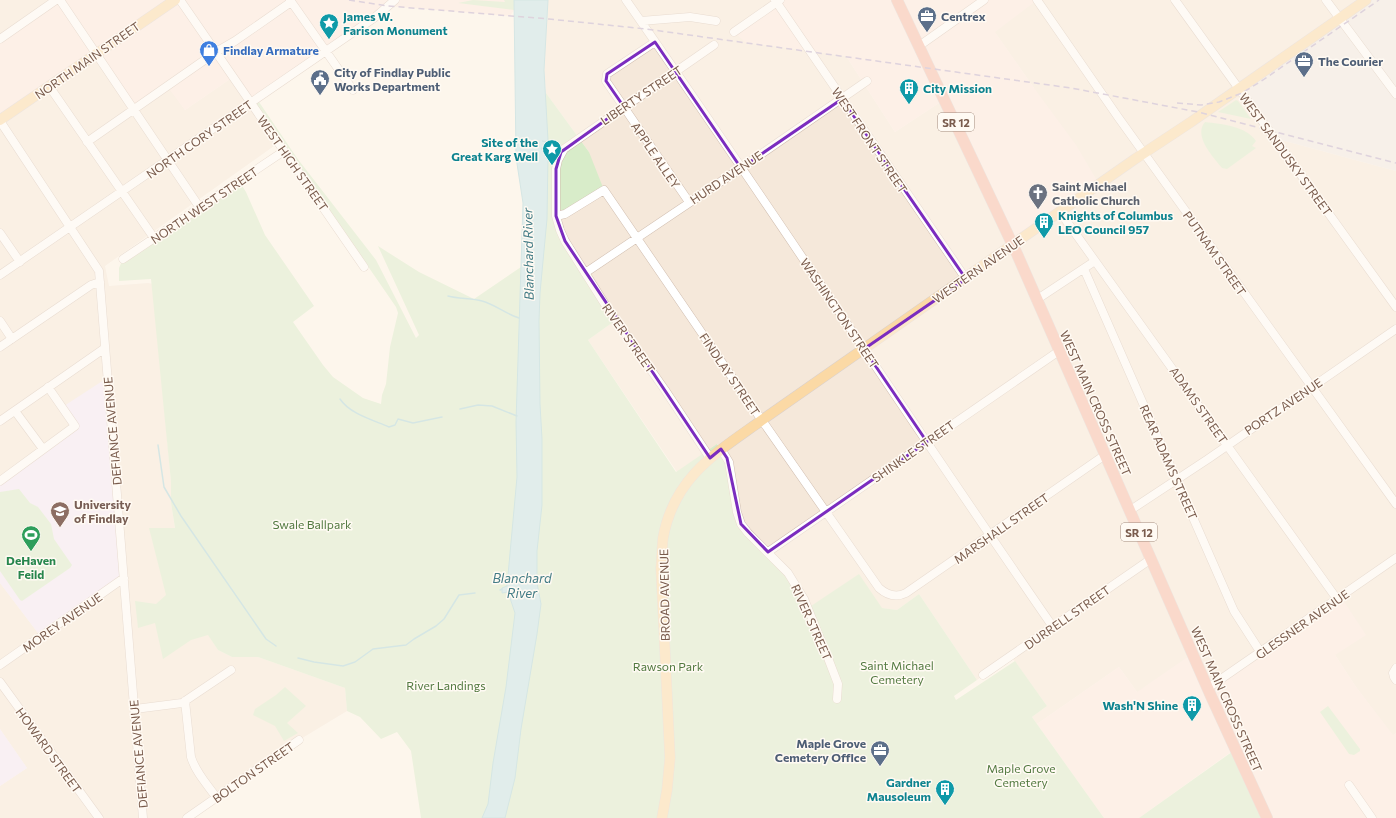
<svg xmlns="http://www.w3.org/2000/svg" width="1396" height="818" font-family="Commissioner,sans-serif">
  <style>
    .residential { fill: #f5e8da }
    .commercial { fill: #fde8e0 }
    .industrial { fill: #efe9e4 }
    .education { fill: #f3e8fa }
    .green { fill: #d8ecc9 }
    .water { fill: #bfe3e8; stroke: #a5d3da }
    .lines { fill: none; stroke-linecap: round; stroke-linejoin: round }
    .stream { stroke: #a5d3da; stroke-width: 1.5 }
    .minor-casing { stroke: #d1beb0; stroke-width: 9 }
    .major-casing { stroke: #dad1cd; stroke-width: 11 }
    .highway-casing { stroke: #dad1cd; stroke-width: 12 }
    .minor { stroke: #fff; stroke-width: 8 }
    .major { stroke: #fbd9a5; stroke-width: 10 }
    .highway { stroke: #f7b7a3; stroke-width: 11 }
    .rail { stroke: #b9a8c9; stroke-width: 1.5; stroke-dasharray: 6 4; stroke-linecap: butt }
    .marked { fill: none; stroke: #7b2cbf; stroke-width: 3; stroke-linejoin: round }
    .labels { text-anchor: middle; dominant-baseline: central; stroke-width: 3; stroke-linejoin: round; paint-order: stroke }
    .shield { fill: #fffaf3; stroke: #a28b7f; stroke-width: 1 }
    .shield-label { font-size: 11px; font-weight: bold; fill: #7a5c4d }
    .culture-label { font-size: 12px; font-weight: bold; fill: #0d838f; stroke: #fffaf3; text-anchor: start }
    .service-label { font-size: 12px; font-weight: bold; fill: #4e5e75; stroke: #fffaf3; text-anchor: start }
    .shop-label { font-size: 12px; font-weight: bold; fill: #366cbe; stroke: #fffaf3; text-anchor: start }
    .street-label { font-size: 12px; fill: #7a5c4d; stroke: #fffaf3 }
    .worship-label { font-size: 12px; font-weight: bold; fill: #5b616d; stroke: #fffaf3; text-anchor: start }
    .education-label { font-size: 12px; font-weight: bold; fill: #785e54; stroke: #fffaf3; text-anchor: start }
    .park-label { font-size: 12px; fill: #537a41; stroke: #fffaf3 }
    .leisure-label { font-size: 12px; font-weight: bold; fill: #27864d; stroke: #fffaf3 }
    .water-label { font-size: 13px; font-style: italic; fill: #437c86; stroke: #fffaf3 }
  </style>
  <rect width="100%" height="100%" fill="#fdf6ec"/>
  <path class="residential" d="M0,0H56L0,39Z
    M548,0H775L745,42L846,56L895,132L945,99L1034,88L994,31L1037,0H1366L1274,138L1396,171V733L1393,736L1356,687L1335,655L1215,684L1137,692L1119,667L1037,724L1032,717L1047,706L1011,656L977,680L919,594L897,610L881,608L808,609L748,533L718,444L677,472L588,340L616,320L556,219L589,152L546,93L544,70Z
    M96,54L168,86L185,110L233,77L281,141L105,266L109,286L148,283L153,284L171,482V503L180,561L196,615L218,650L232,657H258L345,688L347,711L299,740L187,818H0V786L27,768L0,729V583L41,637L79,428L0,481V118Z"/>
  <path class="commercial" d="M56,0H514V10L510,16L388,6L251,103L233,77L185,110L167,86L134,110L96,54L0,118V39Z
    M775,0H1037L995,32L1034,88L1076,145L1099,184L1012,245L945,99L895,132L846,56L745,42L734,32Z
    M1341,597L1366,635L1335,655L1356,687L1393,735L1396,733V818H1267L1235,749L1139,818H1104L1037,724L1119,667L1137,692L1192,654L1208,688Z"/>
  <path class="industrial" d="M1366,0H1396V171L1274,138L1239,88Z"/>
  <path class="education" d="M107,378L124,578L41,637L0,583V479L78,428L64,406Z
    M0,729L27,768L0,786Z"/>
  <path class="green" d="M473,0L505,2L504,0H514V10L458,3Z
    M546,93L589,152L604,190L556,219L616,320L588,340L676,472L717,444L727,458L739,520L780,564L808,608L859,574L882,608L897,610L919,594L977,680L954,696L956,700L1015,661L1047,706L1032,717L1104,818H421L411,751L397,732L381,739L360,717L347,711L345,688L258,657H232L218,650L208,635L191,640L163,659L155,623L138,628L135,601L156,604L166,595L149,528H175L171,503V482L151,279L119,281V268L123,259L239,181L246,192L265,235L314,306L293,322L323,365L333,377L363,398L381,404L382,395L386,384L390,347L398,313L396,307L254,101L257,99L297,158L376,260L416,338L419,335L378,246L419,272L474,299L521,267L528,266Z
    M1236,100L1238,101L1251,119L1218,112Z
    M1205,122C1222,124 1246,126 1256,141L1252,146L1256,148L1227,169L1222,168C1213,157 1193,136 1205,122Z
    M19,489L30,503L38,507L51,524L54,539L72,565L70,568L22,601L20,600L0,571V492Z
    M285,687L306,706L287,723L298,733L284,741L275,726L253,715L255,709L276,695Z
    M1328,706L1360,749V751L1354,755L1349,754L1320,712Z
    M1236,749L1267,818H1139Z"/>
  <path class="water" d="M514,0H548L544,70L548,140V142L542,141L546,142L544,144L546,145L545,147L541,148L542,150H547L548,155L547,219L540,293L539,321L540,404L542,439V505L537,551V583L541,604L537,634L521,729L515,778L505,818H482L488,804L493,763L506,687L515,613L508,592L502,593V588L507,586L517,477L516,422L523,203L516,157Z"/>
  <g class="lines">
    <path class="stream" d="M448,296C459,299 471,298 482,301C496,305 506,314 519,318
      M340,399C350,414 373,420 389,427L395,425L398,419L413,423L442,417
      M460,409L478,405L492,406L517,416
      M158,445L164,487L181,516L266,639L276,646
      M500,590L502,589
      M298,658L314,662L343,666L355,662L373,649L406,645L414,639L436,626L444,619L459,595L475,593"/>
    <g class="minor-casing">
      <path id="minor" d="M60,0L200,208
        M180,0L364,267
        M290,0L353,90
        M626,0C771,207 909,419 1053,627
        M775,0L966,279
        M1037,0L1118,117L1396,504
        M1175,0L1396,307
        M1326,0L1396,94
        M641,21L690,17L716,21
        M734,32L780,0
        M0,39L56,0
        M655,42L607,74L606,81L689,202
        M919,46L984,0
        M49,86L154,238
        M0,121L99,271L143,818
        M87,142L216,52L235,41L291,2
        M1060,212L1337,599
        M556,216L565,214L604,190L736,383L879,588C887,595 896,598 906,593L1105,455
        M0,233L20,262
        M123,259L284,151
        M1084,269L1234,611L1261,653
        M585,273L741,168L867,81
        M0,275L374,18L395,0
        M1036,300L1095,261
        M0,321L12,339
        M0,347L91,285L100,282
        M15,411L43,449
        M0,421L105,348
        M721,449L729,462L737,512L741,524L748,533L788,573L804,599L828,658L838,684L837,699
        M710,458L665,390L608,309L565,241L560,230L556,216V169L558,160L564,149L714,45
        M0,481L75,426L48,387
        M1129,511L1208,459L1396,329
        M768,552L1059,351
        M0,665L124,578
        M1396,668L1393,673L1394,677L1396,680
        M983,675L1151,559
        M0,682L99,818
        M1208,688L1396,558
        M185,701L191,757C196,773 207,784 216,797
        M135,709L182,703L231,670
        M1349,785L1372,818
        M187,818L299,740"/>
    </g>
    <g class="major-casing">
      <path id="major" d="M0,120L175,0
        M662,818L667,790L670,758L661,568C662,558 662,547 663,538C674,477 716,453 762,420L1135,159L1191,122L1366,0"/>
    </g>
    <g class="highway-casing">
      <path id="highway" d="M897,0L1017,254L1211,696L1267,818"/>
    </g>
    <use href="#minor" class="minor"/>
    <use href="#major" class="major"/>
    <use href="#highway" class="highway"/>
    <path class="rail" d="M349,0L388,6L549,19L646,29L1071,88L1198,112L1396,163
      M1177,103L1201,105L1219,102L1242,93L1263,80L1379,0"/>
  </g>
  <path d="M0 0H1396V818H0ZM655,42L741,168L842,99L966,279L864,349L927,442L768,552L741,524L727,458L721,449L710,458L565,241L556,216V169L561,152L624,107L606,81L607,74Z" fill="#fdf6ec" fill-opacity=".55" fill-rule="evenodd"/>
  <path class="marked" d="M655,42L741,168L842,99L966,279L864,349L927,442L768,552L741,524L727,458L721,449L710,458L565,241L556,216V169L561,152L624,107L606,81L607,74Z"/>
  <defs>
    <g id="office-pin" transform="scale(1)"><path d="M0 17L-7.5 6A9.5 9.5 0 1 1 7.5 6Z" fill="#5c6f8a" stroke="#fffaf3"/><path d="M-6-3h4V-5.5h4V-3h4V5H-6ZM-1-4.5V-3h2v-1.5ZM-6 0V1H6V0Z" fill="#fff"/></g>
    <g id="sight-pin" transform="scale(1)"><path d="M0 17L-7.5 6A9.5 9.5 0 1 1 7.5 6Z" fill="#0f9aa8" stroke="#fffaf3"/><path d="M0-6L1.8-2.2L6-1.7L2.9 1.2L3.7 5.4L0 3.3L-3.7 5.4L-2.9 1.2L-6-1.7L-1.8-2.2Z" fill="#fff"/></g>
    <g id="shop-pin" transform="scale(1)"><path d="M0 17L-7.5 6A9.5 9.5 0 1 1 7.5 6Z" fill="#3f7fe0" stroke="#fffaf3"/><path d="M-5-2.5h2.3a2.7 3.5 0 0 1 5.4 0H5L5.5 6h-11ZM-1.5-2.5h3a1.5 2.3 0 0 0-3 0Z" fill="#fff"/></g>
    <g id="civic-pin" transform="scale(1)"><path d="M0 17L-7.5 6A9.5 9.5 0 1 1 7.5 6Z" fill="#5c6f8a" stroke="#fffaf3"/><path d="M-.6-6.5H3V-4.5H.6V-3L4-1V1h2V6H-6V1h2V-1L-.6-3ZM-1.2 2.5V6h2.4V2.5Z" fill="#fff"/></g>
    <g id="building-pin" transform="scale(1)"><path d="M0 17L-7.5 6A9.5 9.5 0 1 1 7.5 6Z" fill="#0f9aa8" stroke="#fffaf3"/><path d="M-4-6H4V6H1V3H-1V6H-4ZM-2.5-4.3h1.7v1.8h-1.7ZM.8-4.3h1.7v1.8H.8ZM-2.5-1h1.7V.8h-1.7ZM.8-1h1.7V.8H.8Z" fill="#fff"/></g>
    <g id="church-pin" transform="scale(1)"><path d="M0 17L-7.5 6A9.5 9.5 0 1 1 7.5 6Z" fill="#6b7280" stroke="#fffaf3"/><path d="M-1.2-6h2.4v3.5h3.3v2.4h-3.3V6h-2.4V-.1h-3.3v-2.4h3.3Z" fill="#fff"/></g>
    <g id="university-pin" transform="scale(1)"><path d="M0 17L-7.5 6A9.5 9.5 0 1 1 7.5 6Z" fill="#8d6e63" stroke="#fffaf3"/><path d="M0-5L7-2L0 1L-7-2ZM-4 1L0 2.5L4 1V4Q0 6-4 4Z" fill="#fff"/></g>
    <g id="stadium-pin" transform="scale(1)"><path d="M0 17L-7.5 6A9.5 9.5 0 1 1 7.5 6Z" fill="#2e9e5b" stroke="#fffaf3"/><path d="M0-5a6.5 5 0 1 0 0 10a6.5 5 0 1 0 0-10ZM-3.5-1.8h7v3.6h-7Z" fill="#fff"/></g>
  </defs>
  <g fill-rule="evenodd">
    <use href="#office-pin" x="927" y="16"/>
    <use href="#sight-pin" x="329" y="23"/>
    <use href="#shop-pin" x="209" y="50"/>
    <use href="#office-pin" x="1304" y="61"/>
    <use href="#civic-pin" x="320" y="79"/>
    <use href="#building-pin" x="909" y="88"/>
    <use href="#sight-pin" x="552" y="149"/>
    <use href="#church-pin" x="1038" y="193"/>
    <use href="#building-pin" x="1044" y="222"/>
    <use href="#university-pin" x="60" y="511"/>
    <use href="#stadium-pin" x="31" y="535"/>
    <use href="#building-pin" x="1192" y="705"/>
    <use href="#office-pin" x="880" y="750"/>
    <use href="#building-pin" x="945" y="789"/>
  </g>
  <g class="labels">
    <g class="shield">
      <rect x="938" y="113" width="36" height="18" rx="3"/>
      <rect x="1121" y="523" width="36" height="18" rx="3"/>
    </g>
    <g class="shield-label">
      <text x="956" y="122">SR 12</text>
      <text x="1139" y="532">SR 12</text>
    </g>
    <g class="culture-label">
      <text x="343" y="16">James W.<tspan x="343" dy="14">Farison Monument</tspan></text>
      <text x="923" y="88">City Mission</text>
      <text x="538" y="142" text-anchor="end">Site of the<tspan x="538" dy="14">Great Karg Well</tspan></text>
      <text x="1058" y="215">Knights of Columbus<tspan x="1058" dy="14">LEO Council 957</tspan></text>
      <text x="1178" y="705" text-anchor="end">Wash'N Shine</text>
      <text x="931" y="782" text-anchor="end">Gardner<tspan x="931" dy="14">Mausoleum</tspan></text>
    </g>
    <g class="service-label">
      <text x="941" y="16">Centrex</text>
      <text x="1318" y="61">The Courier</text>
      <text x="334" y="72">City of Findlay Public<tspan x="334" dy="14">Works Department</tspan></text>
      <text x="866" y="743" text-anchor="end">Maple Grove<tspan x="866" dy="14">Cemetery Office</tspan></text>
    </g>
    <g class="shop-label">
      <text x="223" y="50">Findlay Armature</text>
    </g>
    <g class="street-label">
      <text transform="translate(87 60) rotate(-35)">NORTH MAIN STREET</text>
      <text transform="translate(641 95) rotate(-34)">LIBERTY STREET</text>
      <text transform="translate(199 139) rotate(-35)">NORTH CORY STREET</text>
      <text transform="translate(870 140) rotate(56)">WEST FRONT STREET</text>
      <text transform="translate(1286 154) rotate(54)">WEST SANDUSKY STREET</text>
      <text transform="translate(656 155) rotate(56)">APPLE ALLEY</text>
      <text transform="translate(293 163) rotate(55)">WEST HIGH STREET</text>
      <text transform="translate(726 177) rotate(-34)">HURD AVENUE</text>
      <text transform="translate(204 205) rotate(-34)">NORTH WEST STREET</text>
      <text transform="translate(1215 253) rotate(55)">PUTNAM STREET</text>
      <text transform="translate(978 269) rotate(-35)">WESTERN AVENUE</text>
      <text transform="translate(840 313) rotate(56)">WASHINGTON STREET</text>
      <text transform="translate(629 338) rotate(55)">RIVER STREET</text>
      <text transform="translate(730 374) rotate(56)">FINDLAY STREET</text>
      <text transform="translate(1096 403) rotate(66)">WEST MAIN CROSS STREET</text>
      <text transform="translate(1199 405) rotate(55)">ADAMS STREET</text>
      <text transform="translate(1283 406) rotate(-34)">PORTZ AVENUE</text>
      <text transform="translate(112 431) rotate(-95)">DEFIANCE AVENUE</text>
      <text transform="translate(913 451) rotate(-35)">SHINKLE STREET</text>
      <text transform="translate(1169 462) rotate(66)">REAR ADAMS STREET</text>
      <text transform="translate(1001 528) rotate(-35)">MARSHALL STREET</text>
      <text transform="translate(664 595) rotate(-91)">BROAD AVENUE</text>
      <text transform="translate(1067 617) rotate(-35)">DURRELL STREET</text>
      <text transform="translate(62 622) rotate(-35)">MOREY AVENUE</text>
      <text transform="translate(812 622) rotate(66)">RIVER STREET</text>
      <text transform="translate(1302 624) rotate(-35)">GLESSNER AVENUE</text>
      <text transform="translate(1227 699) rotate(66)">WEST MAIN CROSS STREET</text>
      <text transform="translate(49 750) rotate(54)">HOWARD STREET</text>
      <text transform="translate(138 754) rotate(-95)">DEFIANCE AVENUE</text>
      <text transform="translate(253 772) rotate(-35)">BOLTON STREET</text>
    </g>
    <g class="worship-label">
      <text x="1052" y="186">Saint Michael<tspan x="1052" dy="14">Catholic Church</tspan></text>
    </g>
    <g class="education-label">
      <text x="74" y="504">University<tspan x="74" dy="14">of Findlay</tspan></text>
    </g>
    <g class="park-label">
      <text x="312" y="524">Swale Ballpark</text>
      <text x="897" y="665">Saint Michael<tspan x="897" dy="14">Cemetery</tspan></text>
      <text x="668" y="666">Rawson Park</text>
      <text x="446" y="685">River Landings</text>
      <text x="1021" y="768">Maple Grove<tspan x="1021" dy="14">Cemetery</tspan></text>
    </g>
    <g class="leisure-label">
      <text x="31" y="560">DeHaven<tspan x="31" dy="14">Feild</tspan></text>
    </g>
    <g class="water-label">
      <text transform="translate(528 254) rotate(-91)">Blanchard River</text>
      <text x="522" y="578">Blanchard<tspan x="522" dy="15">River</tspan></text>
    </g>
  </g>
</svg>
